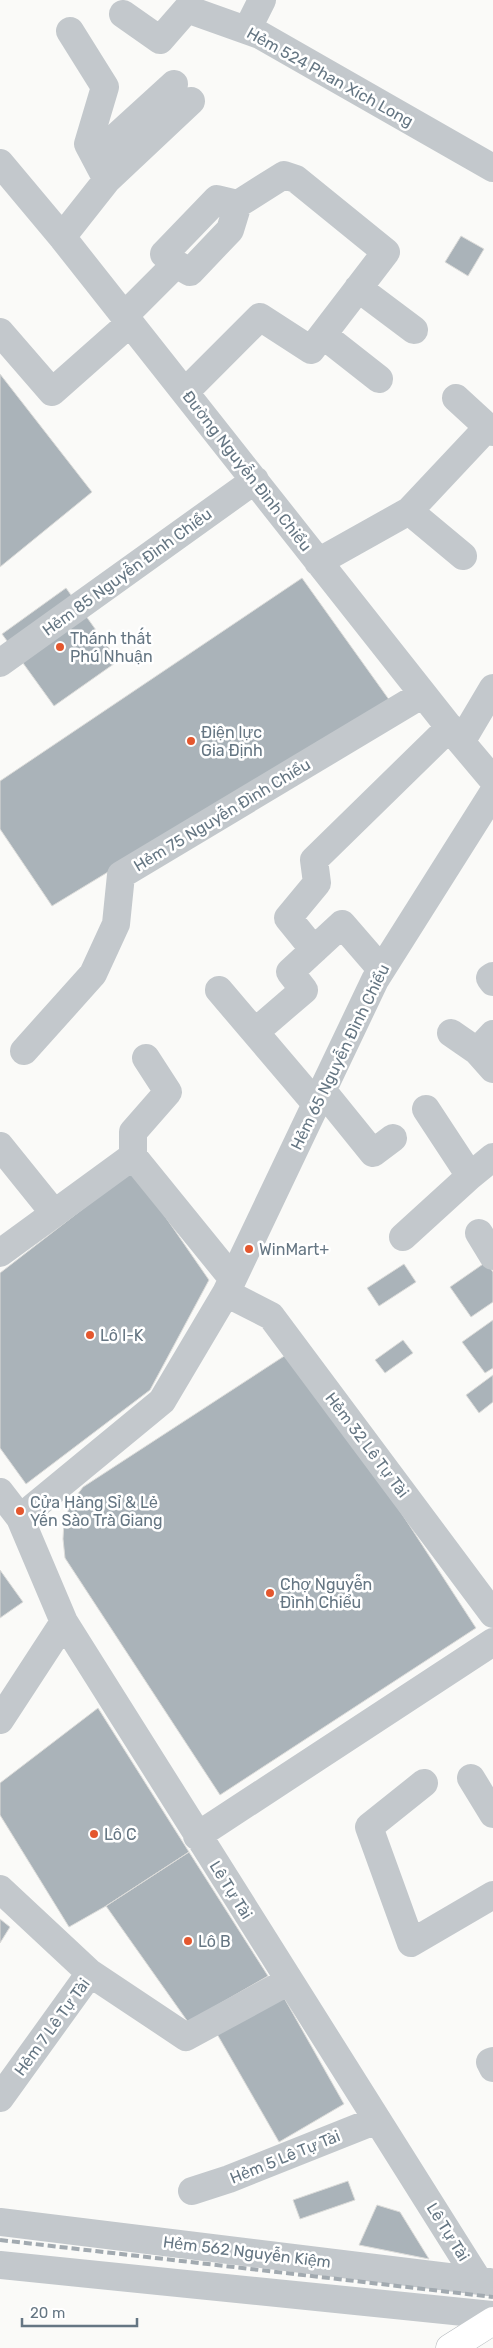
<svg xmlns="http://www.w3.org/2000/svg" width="493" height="2348" font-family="Rubik,sans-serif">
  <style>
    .building { fill: #aab3b9; stroke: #dcdcda }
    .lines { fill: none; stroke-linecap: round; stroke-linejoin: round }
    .major-casing { stroke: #b5babe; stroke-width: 29 }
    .minor { stroke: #c3c8cc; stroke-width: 28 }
    .major { stroke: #fff; stroke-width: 28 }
    .rail { stroke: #a2aab0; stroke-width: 4; stroke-dasharray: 8 4; stroke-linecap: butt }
    .poi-dot { fill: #e4572e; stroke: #fff; stroke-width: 2 }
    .labels { text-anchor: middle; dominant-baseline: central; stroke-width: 5; stroke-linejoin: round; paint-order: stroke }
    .street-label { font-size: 16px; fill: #657683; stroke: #fff }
    .poi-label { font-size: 16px; fill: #657683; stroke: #fff; text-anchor: start }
  </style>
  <rect width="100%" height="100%" fill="#fafaf8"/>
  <path class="building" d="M461,236L484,249L468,276L445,262Z
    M0,374L92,492L0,567Z
    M302,578L390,701L52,906L0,829V781Z
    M66,588L118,661L54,706L2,634Z
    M133,1170L209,1280L150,1390L26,1484L0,1448V1273Z
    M486,1262L493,1272V1302L471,1317L450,1287Z
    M404,1264L416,1282L379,1306L367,1288Z
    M493,1320V1368L485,1373L462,1342Z
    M403,1340L413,1353L385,1373L375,1360Z
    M295,1349L476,1628L220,1795L65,1558L63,1539L64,1521L71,1503L83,1487Z
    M493,1375V1402L479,1413L466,1395Z
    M0,1570L23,1602L0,1618Z
    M98,1708L189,1852L106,1906L69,1927L0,1815V1783Z
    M189,1852L268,1976L188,2022L106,1906Z
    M0,1919L10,1927L0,1943Z
    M283,1996L344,2104L279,2142L217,2034Z
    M348,2181L355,2200L300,2219L293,2200Z
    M377,2205L400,2212L429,2259L359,2245Z"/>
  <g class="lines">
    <g class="major-casing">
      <path id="major" d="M450,2348L493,2321"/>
    </g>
    <path class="minor" d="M123,14L160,40L187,9L260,35L493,168
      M247,30L262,0
      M95,156L174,84
      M0,163L62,237L461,742L493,780
      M107,180L191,101
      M62,237L107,180L88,144L105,87L70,31
      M176,264L190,272L230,230L238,204
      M358,288L414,330
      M124,316L176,264L164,254L217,199L238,204L284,175L296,179L386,252L311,350L260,317L185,392
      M0,332L52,392L130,323
      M323,335L379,379
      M456,398L493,432
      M463,556L409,511L488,427
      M318,562L409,511
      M0,663L255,480
      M461,742L493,688
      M314,950L288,918L317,883L314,860L450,727
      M493,976L490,978L493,982
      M219,990L316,1104
      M255,1032L304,990L290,972L342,924L381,969
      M451,1033L477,1051L493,1069
      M24,1051L93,974L116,924L121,875L423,694
      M477,1051L493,1034
      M322,1090L373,1153L393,1138
      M426,1109L470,1176
      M0,1146L54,1213
      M133,1156V1132L168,1092L146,1058
      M479,1233L493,1256
      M403,1237L470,1176L493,1157
      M0,1253L133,1156L232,1278
      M226,1293L271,1316L493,1614
      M0,1492L20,1518L64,1622L478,2280
      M20,1518L162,1401L226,1293L375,980L493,793
      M0,1720L64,1622
      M471,1778L493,1814
      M424,1783L369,1827L411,1943L493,1895
      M197,1836L493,1642
      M0,1889L90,1973
      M493,2061L490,2062L493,2068
      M0,2098L90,1973L186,2037L289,1981
      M192,2191L229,2179L377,2120
      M0,2222L489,2282
      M0,2265L493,2315"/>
    <use href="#major" class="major"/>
    <path class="rail" d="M0,2240L493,2297"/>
  </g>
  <g class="poi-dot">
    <circle cx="60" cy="647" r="5"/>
    <circle cx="191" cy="741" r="5"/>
    <circle cx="249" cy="1249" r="5"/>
    <circle cx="90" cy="1335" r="5"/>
    <circle cx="20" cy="1511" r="5"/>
    <circle cx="270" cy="1593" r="5"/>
    <circle cx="94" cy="1834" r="5"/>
    <circle cx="188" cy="1941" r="5"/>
  </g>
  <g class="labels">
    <g class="street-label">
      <text transform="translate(330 77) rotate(29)">Hẻm 524 Phan Xích Long</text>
      <text transform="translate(247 471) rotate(52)">Đường Nguyễn Đình Chiểu</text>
      <text transform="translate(127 572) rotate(-36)">Hẻm 85 Nguyễn Đình Chiểu</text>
      <text transform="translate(222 815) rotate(-31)">Hẻm 75 Nguyễn Đình Chiểu</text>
      <text transform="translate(340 1057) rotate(-64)">Hẻm 65 Nguyễn Đình Chiểu</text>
      <text transform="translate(367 1445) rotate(53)">Hẻm 32 Lê Tự Tài</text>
      <text transform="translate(231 1890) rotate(58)">Lê Tự Tài</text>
      <text transform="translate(52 2027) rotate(-54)">Hẻm 7 Lê Tự Tài</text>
      <text transform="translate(285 2157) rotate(-22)">Hẻm 5 Lê Tự Tài</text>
      <text transform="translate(448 2232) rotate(58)">Lê Tự Tài</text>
      <text transform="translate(247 2252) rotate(7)">Hẻm 562 Nguyễn Kiệm</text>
    </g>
    <g class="poi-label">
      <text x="70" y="638">Thánh thất<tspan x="70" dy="18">Phú Nhuận</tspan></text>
      <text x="201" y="732">Điện lực<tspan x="201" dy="18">Gia Định</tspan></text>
      <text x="259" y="1249">WinMart+</text>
      <text x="100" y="1335">Lô I-K</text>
      <text x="30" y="1502">Cửa Hàng Sỉ &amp; Lẻ<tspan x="30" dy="18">Yến Sào Trà Giang</tspan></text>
      <text x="280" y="1584">Chợ Nguyễn<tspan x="280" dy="18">Đình Chiểu</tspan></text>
      <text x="104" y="1834">Lô C</text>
      <text x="198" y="1941">Lô B</text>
    </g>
  </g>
  <path d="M22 2318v8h115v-8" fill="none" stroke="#657683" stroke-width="2.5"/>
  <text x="30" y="2318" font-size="15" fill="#657683" stroke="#ffffff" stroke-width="4" paint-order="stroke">20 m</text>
</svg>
